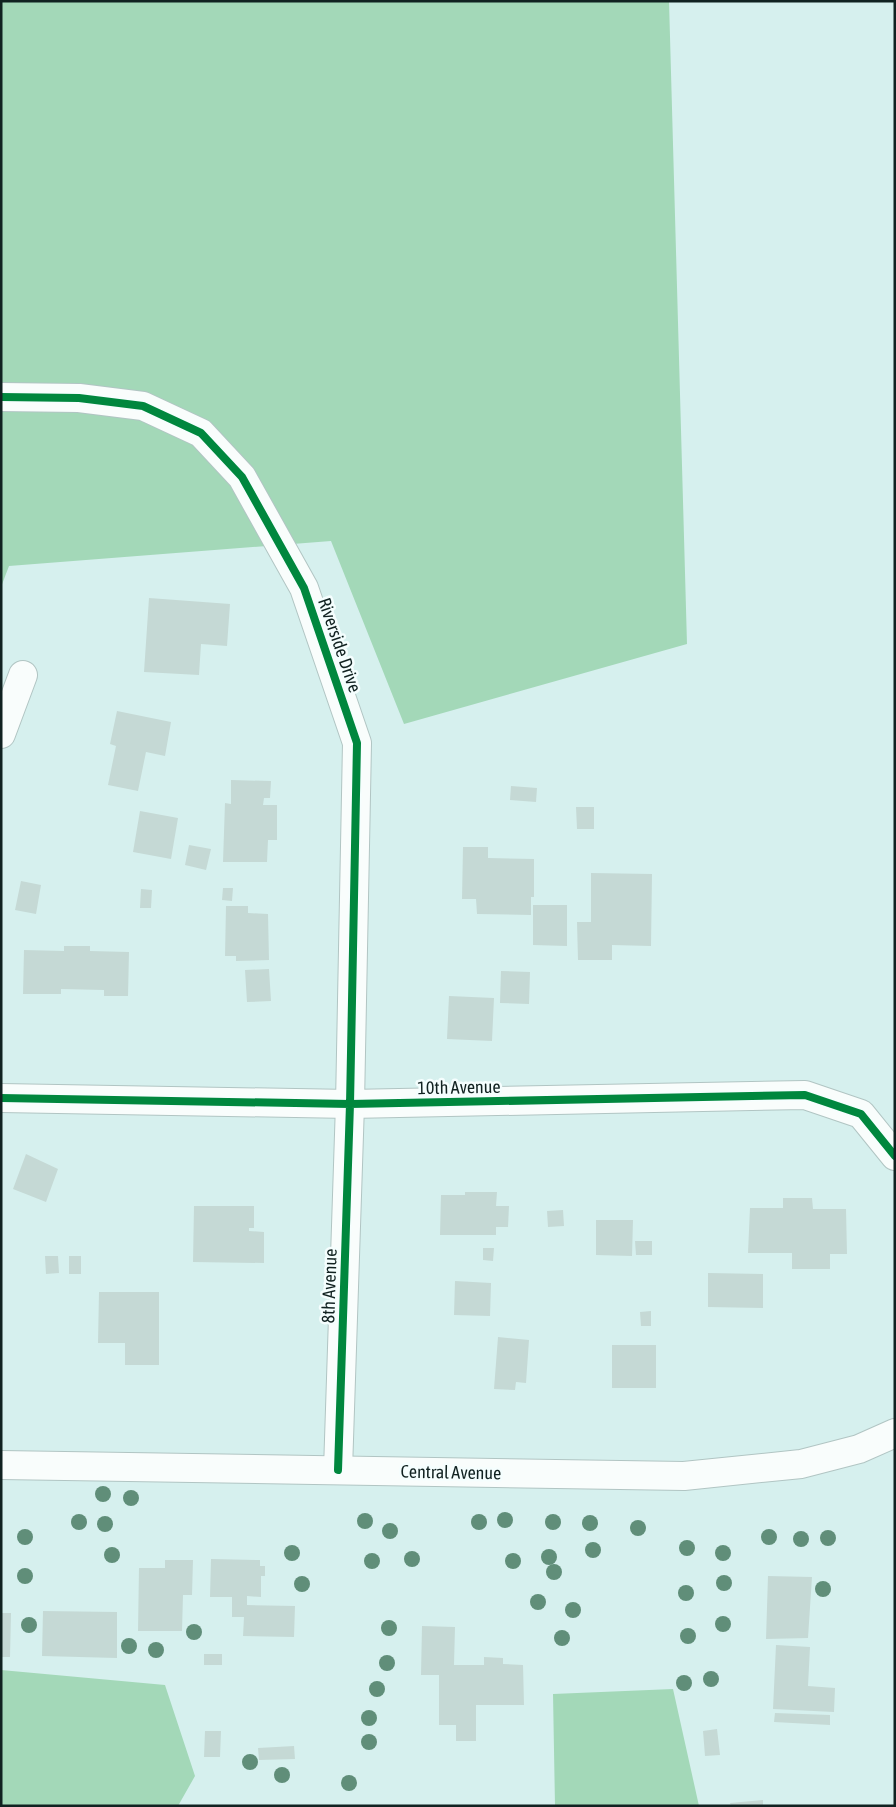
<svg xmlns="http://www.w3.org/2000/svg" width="896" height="1807" font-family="'Asap Condensed',sans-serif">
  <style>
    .forest { fill: #a3d8b8 }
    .building { fill: #c5d9d5 }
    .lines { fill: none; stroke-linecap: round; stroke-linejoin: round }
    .minor-casing { stroke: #b1c5c3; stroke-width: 30 }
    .tertiary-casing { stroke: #b1c5c3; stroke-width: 30 }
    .minor { stroke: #f9fdfc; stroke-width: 28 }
    .tertiary { stroke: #f9fdfc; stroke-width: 28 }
    .cycleway-casing { stroke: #f5fefe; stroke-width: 11 }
    .cycleway { stroke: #00873e; stroke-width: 8 }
    .tree { fill: #608e79 }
    .labels { text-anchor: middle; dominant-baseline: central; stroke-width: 5; stroke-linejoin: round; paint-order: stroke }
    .street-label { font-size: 18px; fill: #112221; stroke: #f5fefe }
  </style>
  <rect width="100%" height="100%" fill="#d6f0ee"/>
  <path class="forest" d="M1,1H669L687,644L404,724L331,541L9,566L1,587Z
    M1,1670L165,1685L195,1776L178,1806H1Z
    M673,1689L699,1806H555L553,1694Z"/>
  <path class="building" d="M149,598L230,604L227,646L201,644L199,675L144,672Z
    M117,711L171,722L165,756L146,752L138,791L108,785L116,746L110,744Z
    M231,780L271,781L270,798H264L263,805H277V840H268L267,862H223L225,803L231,804Z
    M511,786L537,788L536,802L510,800Z
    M576,807H594V829H577Z
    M140,811L178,818L171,859L133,852Z
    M189,845L211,849L206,870L185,865Z
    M463,847H488V858L534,859V897H531V915L477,914L476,899H462Z
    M591,873L652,874L651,946L612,945V960H578L577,922H591Z
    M21,881L41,885L36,914L15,910Z
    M223,888H233L232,901L222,900Z
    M141,889L152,890L151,908H140Z
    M533,905H567V946L533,945Z
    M226,906H248V913L268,914L269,960L236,961V956H225Z
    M64,946H90V951L129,952L128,996H104V990L61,989V994H23L24,950L64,951Z
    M269,969L271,1001L247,1002L245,970Z
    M501,971L530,972L529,1004L500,1003Z
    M449,996L494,998L492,1041L447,1039Z
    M26,1154L58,1169L46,1202L13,1189Z
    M465,1192H497L496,1206H509L508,1227H496V1235H440L441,1195H465Z
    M783,1198H812L813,1209H846L847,1254H830V1269H792V1253H748L750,1208H783Z
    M194,1206H254V1228H249V1231L264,1232V1263L193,1262Z
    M563,1210L564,1226L548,1227L547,1211Z
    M596,1220H633L632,1256L596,1255Z
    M635,1241H652V1255H636Z
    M483,1248H494L493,1261L483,1260Z
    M45,1256H58L59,1273L46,1274Z
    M69,1256H81V1274H69Z
    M708,1273L763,1274V1308L708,1307Z
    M455,1281L491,1283L490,1316L454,1315Z
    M99,1292H159V1365H125V1343H98Z
    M651,1311V1326H641L640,1312Z
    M498,1337L529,1340L526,1383L516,1382L515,1390L494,1389Z
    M612,1345H656V1388H612Z
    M211,1559L260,1560V1566H265V1576H261V1597L247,1596V1605L295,1606L294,1637L243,1636L244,1617H232V1597H210Z
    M165,1560H193L192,1595H183L182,1631H138L139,1568H165Z
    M768,1576L812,1577L808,1638L766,1639Z
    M43,1611L117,1612V1658L42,1656Z
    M1,1613H11L10,1657H1Z
    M422,1626L455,1627L454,1665H484V1657L503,1658V1664L523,1665L524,1705H476V1741H456V1725H439V1675H421Z
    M776,1645L810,1647L808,1686L835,1688L834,1712L773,1709Z
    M204,1654H222V1665H204Z
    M775,1713L830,1715V1725L774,1722Z
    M717,1729L720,1755L705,1756L703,1731Z
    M205,1731H221L220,1757H204Z
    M294,1746L295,1759L259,1760L258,1748Z
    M763,1800V1806H731L730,1803Z"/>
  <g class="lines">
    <g class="minor-casing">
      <path id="minor" d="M1,397L79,398L143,406L201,433L242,477L304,588L357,743L350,1104L338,1470
        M1,734L23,675
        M1,1098L350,1104L805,1095L861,1114L895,1156"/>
    </g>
    <g class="tertiary-casing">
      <path id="tertiary" d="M1,1465L684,1476L801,1464L859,1449L895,1433"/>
    </g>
    <use href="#minor" class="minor"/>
    <use href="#tertiary" class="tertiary"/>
    <g class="cycleway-casing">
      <path id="cycleway" d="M1,397L79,398L143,406L201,433L242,477L304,588L357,743L350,1104L338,1470
        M1,1098L350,1104L805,1095L861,1114L895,1156"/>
    </g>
    <use href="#cycleway" class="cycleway"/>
  </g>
  <g class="tree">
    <circle cx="103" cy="1494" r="8"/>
    <circle cx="131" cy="1498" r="8"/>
    <circle cx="505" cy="1520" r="8"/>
    <circle cx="365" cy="1521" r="8"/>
    <circle cx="79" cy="1522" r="8"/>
    <circle cx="479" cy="1522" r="8"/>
    <circle cx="553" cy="1522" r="8"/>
    <circle cx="590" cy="1523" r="8"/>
    <circle cx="105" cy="1524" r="8"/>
    <circle cx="638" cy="1528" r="8"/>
    <circle cx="390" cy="1531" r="8"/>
    <circle cx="25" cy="1537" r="8"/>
    <circle cx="769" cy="1537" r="8"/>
    <circle cx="828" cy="1538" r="8"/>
    <circle cx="801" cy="1539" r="8"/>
    <circle cx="687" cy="1548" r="8"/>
    <circle cx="593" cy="1550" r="8"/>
    <circle cx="292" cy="1553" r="8"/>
    <circle cx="723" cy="1553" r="8"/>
    <circle cx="112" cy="1555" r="8"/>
    <circle cx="549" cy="1557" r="8"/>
    <circle cx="412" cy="1559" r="8"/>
    <circle cx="372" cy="1561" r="8"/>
    <circle cx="513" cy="1561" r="8"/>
    <circle cx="554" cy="1572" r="8"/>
    <circle cx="25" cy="1576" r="8"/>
    <circle cx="724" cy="1583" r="8"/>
    <circle cx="302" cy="1584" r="8"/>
    <circle cx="823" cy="1589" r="8"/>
    <circle cx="686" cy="1593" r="8"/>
    <circle cx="538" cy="1602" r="8"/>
    <circle cx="573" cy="1610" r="8"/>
    <circle cx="723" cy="1624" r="8"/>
    <circle cx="29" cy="1625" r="8"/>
    <circle cx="389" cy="1628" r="8"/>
    <circle cx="194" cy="1632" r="8"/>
    <circle cx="688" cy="1636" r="8"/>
    <circle cx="562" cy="1638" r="8"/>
    <circle cx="129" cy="1646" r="8"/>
    <circle cx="156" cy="1650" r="8"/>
    <circle cx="387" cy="1663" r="8"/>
    <circle cx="711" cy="1679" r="8"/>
    <circle cx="684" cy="1683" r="8"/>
    <circle cx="377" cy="1689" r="8"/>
    <circle cx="369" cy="1718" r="8"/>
    <circle cx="369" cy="1742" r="8"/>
    <circle cx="250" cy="1762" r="8"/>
    <circle cx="282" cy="1775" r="8"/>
    <circle cx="349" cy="1783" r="8"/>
  </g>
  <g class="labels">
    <g class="street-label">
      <text transform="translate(340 645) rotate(71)">Riverside Drive</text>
      <text transform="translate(459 1087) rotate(-1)">10th Avenue</text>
      <text transform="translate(329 1286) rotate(-88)">8th Avenue</text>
      <text transform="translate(451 1472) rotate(1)">Central Avenue</text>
    </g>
  </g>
  <rect width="896" height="1807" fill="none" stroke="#112221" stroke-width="5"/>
</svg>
